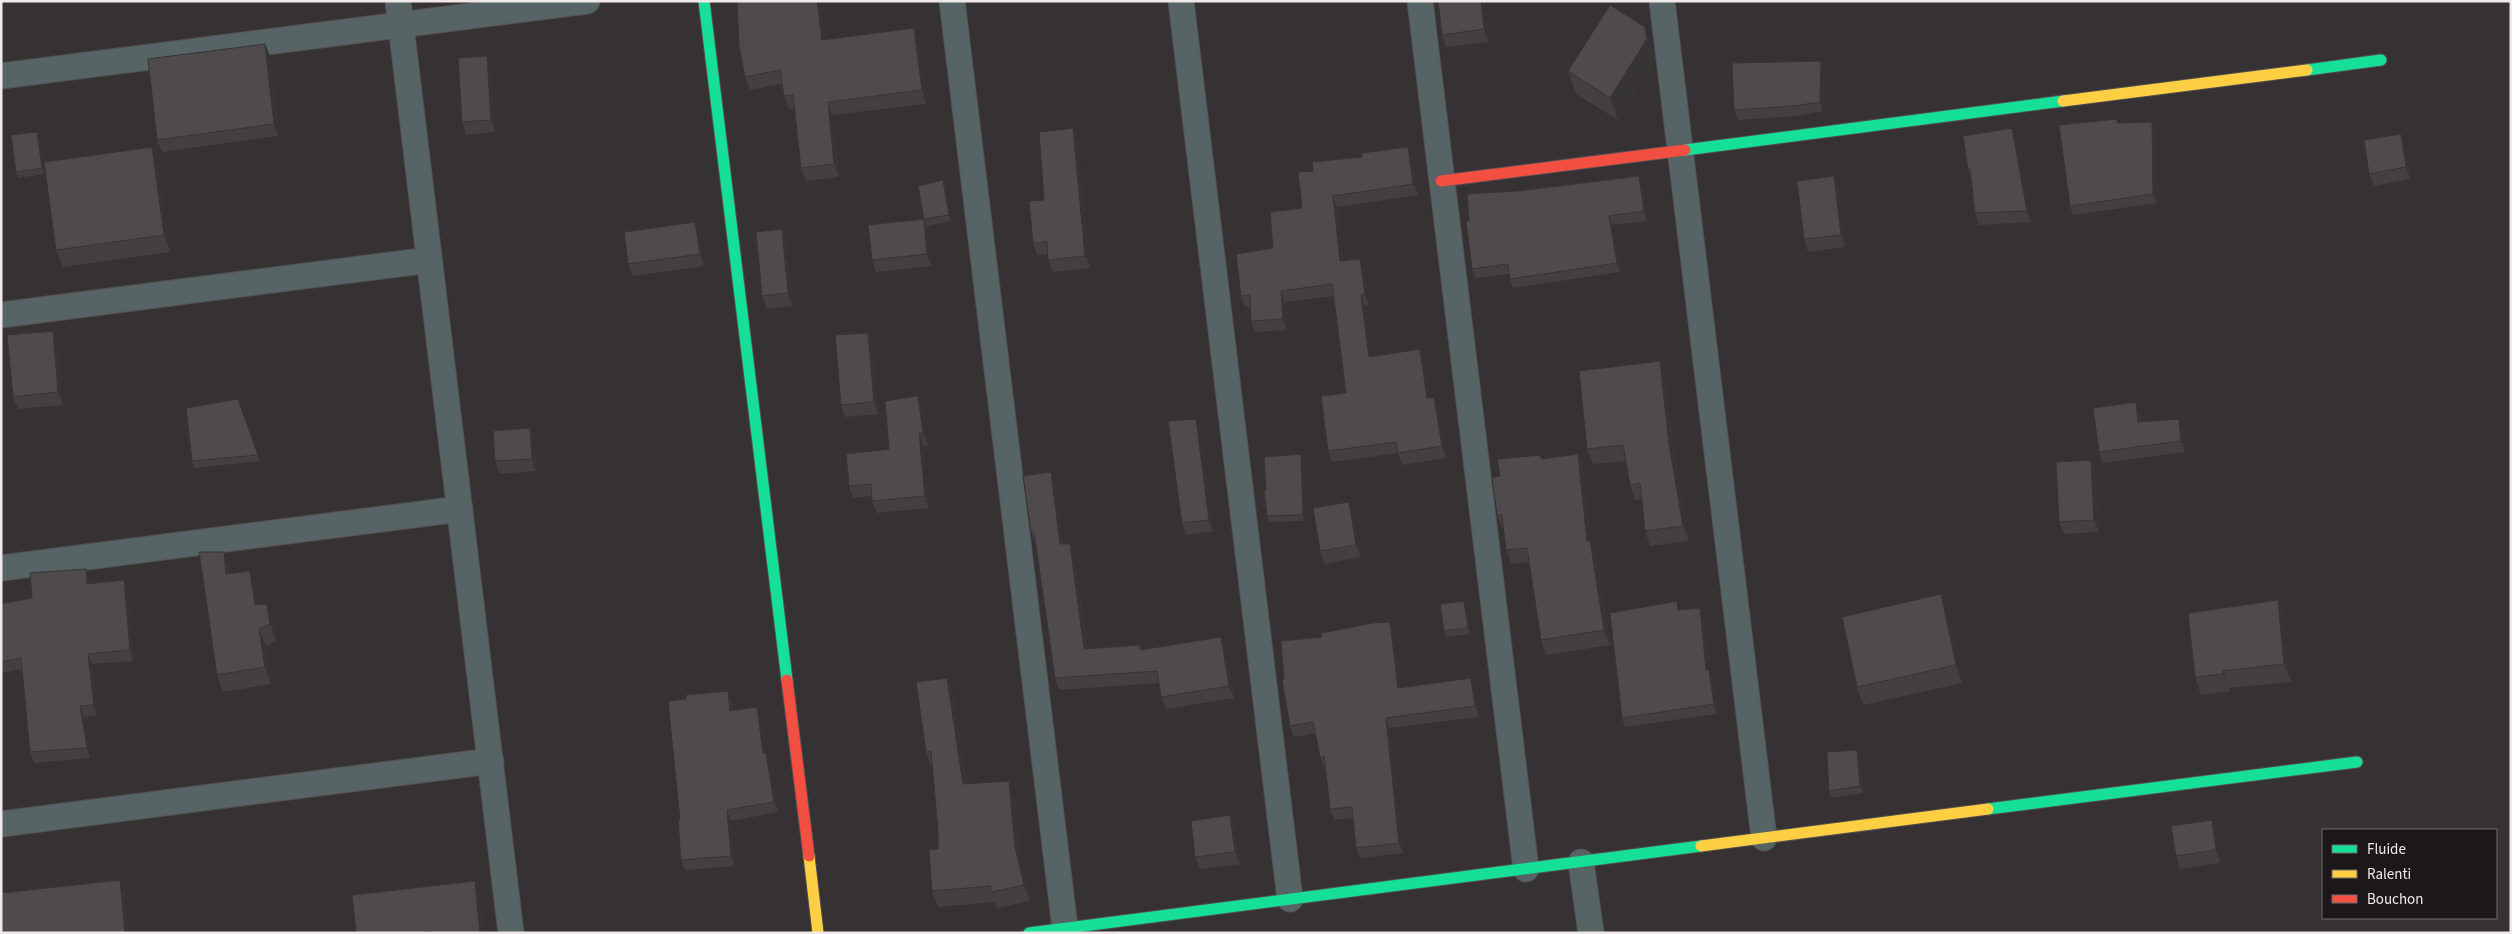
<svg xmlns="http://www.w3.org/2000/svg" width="2512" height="934" font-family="'Source Sans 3',sans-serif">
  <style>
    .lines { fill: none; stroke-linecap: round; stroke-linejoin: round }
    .street-casing { stroke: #534f50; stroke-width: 27 }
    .fast-casing { stroke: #534f50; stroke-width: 13 }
    .slow-casing { stroke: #534f50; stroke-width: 13 }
    .jam-casing { stroke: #534f50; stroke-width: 13 }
    .street { stroke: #576465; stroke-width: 25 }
    .fast { stroke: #16e098; stroke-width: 11 }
    .slow { stroke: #ffcf43; stroke-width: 11 }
    .jam { stroke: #f24e42; stroke-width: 11 }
    .wall { fill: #444041 }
    .shaded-wall { fill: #373435 }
    .building { fill: #4f4b4c; stroke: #373435 }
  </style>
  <rect width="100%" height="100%" fill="#363132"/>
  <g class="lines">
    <g class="street-casing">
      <path id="street" d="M398,1L511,933
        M952,1L1065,928
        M1181,1L1290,899
        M1420,1L1526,869
        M1662,1L1764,838
        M1,76L587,1
        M1,315L429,260
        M1,568L460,509
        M1,824L491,761
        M1581,862L1591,933"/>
    </g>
    <g class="fast-casing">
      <path id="fast" d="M704,1L787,680
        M2307,70L2381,60
        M1685,150L2063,101
        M1988,809L2357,762
        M1029,933L1701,846"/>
    </g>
    <g class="slow-casing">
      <path id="slow" d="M2063,101L2307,70
        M1701,846L1988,809
        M809,856L818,933"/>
    </g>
    <g class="jam-casing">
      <path id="jam" d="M1441,181L1685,150
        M787,680L809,856"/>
    </g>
    <use href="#street" class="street"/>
    <use href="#fast" class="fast"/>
    <use href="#slow" class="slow"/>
    <use href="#jam" class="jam"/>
  </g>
  <path class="wall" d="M1438,1H1484L1489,42L1446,47L1442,35Z
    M821,5L825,40L914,28L919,42L926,104L832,115L839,177L806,181L801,168L795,109H789L784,96L782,84L750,90L745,77Z
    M265,44L270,56L278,136L162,152L157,140Z
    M1653,50L1655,61L1618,120L1576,94L1568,71Z
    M1821,61L1824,71L1823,111L1797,116L1738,120L1734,110Z
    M491,68L495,132L466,135L462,122Z
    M2117,119L2118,123L2155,131L2157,203L2073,215L2070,206Z
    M37,132L39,138L44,174L18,178L16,172Z
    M2016,139L2031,222L1979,225L1975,213L1971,179L1968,169Z
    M1078,141L1090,268L1053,272L1048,260V254L1037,255L1033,243L1044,200Z
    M2405,146L2410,179L2374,186L2369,174Z
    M1408,147L1413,159L1418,195L1337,207L1343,261L1360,259L1364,270L1369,305L1365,306L1371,356L1424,360L1429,398L1434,397L1438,408L1446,458L1402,465L1398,453L1332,462L1328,451L1346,393L1334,296L1285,302L1287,330L1255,332L1251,321L1250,307H1245L1241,296L1302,208L1313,171Z
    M158,163L170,252L63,267L56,250Z
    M1639,176L1643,185L1647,221L1612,225L1620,272L1513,288L1510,279L1509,274L1475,278L1472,269L1469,220L1518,191Z
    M1834,176L1838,189L1845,247L1808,252L1804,239Z
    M943,180L945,187L952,221L926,226L924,219Z
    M924,219L928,231L931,266L876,272L872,260Z
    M782,229L786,241L793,306L767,309L762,296Z
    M700,235L704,266L633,276L628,264Z
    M868,333L872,345L878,414L845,417L841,405Z
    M57,343L63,405L18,409L13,397Z
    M1665,376L1675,459L1689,541L1650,546L1645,531L1642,499L1635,500L1630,485L1625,461L1593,464L1587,449Z
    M238,399L260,461L194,468L192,461Z
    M2136,402L2140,413L2141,422L2183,430L2185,452L2102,463L2099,452Z
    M922,408L928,445L924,446L929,508L877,513L872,501V496L853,498L849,486L889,449Z
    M1196,419L1200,430L1213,531L1186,535L1182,523Z
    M530,428L535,440L536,471L499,474L495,461Z
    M1301,454L1304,460L1305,521L1269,522L1267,516L1266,490Z
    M1578,454L1583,468L1591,543L1596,555L1610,645L1546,655L1541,640L1529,562L1512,564L1506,550L1504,530H1503L1497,515L1500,476L1541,455L1542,458Z
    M2091,460L2096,473L2099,532L2064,534L2059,522Z
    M1055,484L1063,544H1070L1074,556L1087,649L1140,645L1141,650L1225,649L1234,698L1166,709L1161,697L1159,683L1059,690L1055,678L1036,544H1035L1031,532Z
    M1353,514L1361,557L1325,564L1320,551Z
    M230,569V573L256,588L259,605L267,604L273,621L276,641L266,646L271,684L223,692L217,675Z
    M90,580V583L124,580L128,591L133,661L92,664L97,715L84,717L90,758L34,763L30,752L22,669L1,673V604L32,598Z
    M2278,600L2285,618L2291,682L2229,688L2230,691L2201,695L2195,677Z
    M1466,607L1470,634L1446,637L1444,631Z
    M1700,608L1703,617L1709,670L1713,679L1717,714L1625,727L1622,718L1680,610Z
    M1947,612L1962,683L1863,705L1857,687Z
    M1394,633L1400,688L1471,678L1475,689L1479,717L1389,728L1403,853L1360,858L1356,848L1353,818L1334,820L1330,809L1325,767H1324L1320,757L1316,733L1294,737L1290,726L1284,680L1322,637Z
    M728,691L732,701L733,711L757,707L761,718L765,753H766L770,763L778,812L731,821L734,866L685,870L681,860L680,820L686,699Z
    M953,693L966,784L1015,797L1021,862L1030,901L997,908L995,902L938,907L932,891L938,849V831L933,768H932L926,752Z
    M1857,750L1859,756L1863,793L1831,798L1829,791Z
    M1230,815L1235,828L1240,864L1200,869L1195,857Z
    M2212,820L2216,832L2220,863L2180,869L2176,856Z"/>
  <path class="shaded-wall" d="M817,1H819L821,5L827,53L822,40Z
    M1481,1H1484L1489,42L1484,29Z
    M1645,27L1653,50L1655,61L1618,120L1610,98Z
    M914,28L919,42L926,104L922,90Z
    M265,44L270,56L278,136L274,124Z
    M487,56L491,68L495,132L491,120Z
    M1821,61L1824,71L1823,111L1820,102Z
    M828,102L832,115L839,177L834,164Z
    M2152,122L2155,131L2157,203L2153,194Z
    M1073,128L1078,141L1090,268L1085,256Z
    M2012,128L2016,139L2031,222L2027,211Z
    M37,132L39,138L44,174L42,168Z
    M2401,134L2405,146L2410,179L2406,167Z
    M152,147L158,163L170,252L164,235Z
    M1408,147L1413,159L1418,195L1413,184Z
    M1639,176L1643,185L1647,221L1644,211Z
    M1834,176L1838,189L1845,247L1841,235Z
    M943,180L945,187L952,221L949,215Z
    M1333,196L1337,207L1344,273L1340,261Z
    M1609,216L1612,225L1620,272L1617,263Z
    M924,219L928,231L931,266L927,254Z
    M695,222L700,235L704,266L700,254Z
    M782,229L786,241L793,306L788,293Z
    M1360,259L1364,270L1369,305L1365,294Z
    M1281,291L1285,302L1287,330L1283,319Z
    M1361,295L1365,306L1373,368L1369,357Z
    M53,331L57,343L63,405L58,392Z
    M868,333L872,345L878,414L874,402Z
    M1420,349L1424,360L1431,409L1427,398Z
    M1660,361L1665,376L1675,459L1689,541L1683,526L1669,444Z
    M918,396L922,408L928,445L923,433Z
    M1434,397L1438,408L1446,458L1442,446Z
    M2136,402L2140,413L2142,433L2138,422Z
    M1196,419L1200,430L1213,531L1209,520Z
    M2179,419L2183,430L2185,452L2181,441Z
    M530,428L535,440L536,471L532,459Z
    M919,433L924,446L929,508L925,496Z
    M1301,454L1304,460L1305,521L1303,515Z
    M1578,454L1583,468L1591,543L1596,555L1610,645L1604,630L1587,541Z
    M2091,460L2096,473L2099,532L2094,520Z
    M1051,472L1055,484L1065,556L1060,544Z
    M1349,502L1353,514L1361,557L1356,545Z
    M1070,544L1074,556L1088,661L1084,649Z
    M224,552L230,569L232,591L226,574Z
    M86,569L90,580L91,594L87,584Z
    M250,571L256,588L262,622L255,605Z
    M124,580L128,591L133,661L130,650Z
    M1941,594L1947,612L1962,683L1956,665Z
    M2278,600L2285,618L2291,682L2284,664Z
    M1464,601L1466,607L1470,634L1468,628Z
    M267,604L273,621L276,641L270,624Z
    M1700,608L1703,617L1710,680L1706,670Z
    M1390,622L1394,633L1402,699L1398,688Z
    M259,629L266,646L271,684L265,667Z
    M1221,637L1225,649L1234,698L1229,686Z
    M88,654L92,664L97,715L94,705Z
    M1709,670L1713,679L1717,714L1714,704Z
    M2223,671L2229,688L2230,691L2223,674Z
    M947,678L953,693L968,800L963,784Z
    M1471,678L1475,689L1479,717L1475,706Z
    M728,691L732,701L734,721L730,711Z
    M80,706L84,717L90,758L87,748Z
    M757,707L761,718L767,764L763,753Z
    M1386,718L1389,728L1403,853L1399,843Z
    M1857,750L1859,756L1863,793L1860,786Z
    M766,753L770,763L778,812L774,802Z
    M1009,781L1015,797L1021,862L1030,901L1024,885L1015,847Z
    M727,810L731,821L734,866L731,856Z
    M1230,815L1235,828L1240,864L1235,852Z
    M2212,820L2216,832L2220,863L2216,850Z
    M120,880L126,895L129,933H125Z
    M475,881L481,898L485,933H480Z"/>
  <path class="building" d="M741,1H817L822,40L914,28L922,90L828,102L834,164L801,168L793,95L784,96L780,70L745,77L739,46L737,2Z
    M1438,1H1481L1484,29L1442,35Z
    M1610,5L1645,27L1647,39L1610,98L1568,71Z
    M265,44L274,124L157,140L148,59Z
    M487,56L491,120L462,122L458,58Z
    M1821,61L1820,102L1793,106L1734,110L1732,63Z
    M2117,119V123L2152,122L2153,194L2070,206L2059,125Z
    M1073,128L1085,256L1048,260L1047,242L1033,243L1029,201L1044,200L1039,132Z
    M2012,128L2027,211L1975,213L1970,169H1968L1963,136Z
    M37,132L42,168L16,172L11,135Z
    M2401,134L2406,167L2369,174L2364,140Z
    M152,147L164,235L56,250L44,162Z
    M1408,147L1413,184L1333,196L1340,261L1360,259L1365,294L1361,295L1369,357L1420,349L1427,398L1434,397L1442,446L1398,453L1396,442L1328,451L1321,396L1346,393L1332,284L1281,291L1283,319L1251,321L1250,295L1241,296L1236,254L1273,248L1270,212L1302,208L1298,172L1313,171L1312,162L1362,157V153Z
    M1639,176L1644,211L1609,216L1617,263L1510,279L1508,264L1472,269L1466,221L1469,220L1467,194L1518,191Z
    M1834,176L1841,235L1804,239L1797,181Z
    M943,180L949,215L924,219L918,186Z
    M924,219L927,254L872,260L868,225Z
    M695,222L700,254L628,264L624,232Z
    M782,229L788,293L762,296L756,232Z
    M53,331L58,392L13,397L7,335Z
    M868,333L874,402L841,405L835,335Z
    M1660,361L1669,444L1683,526L1645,531L1640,483L1630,485L1623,445L1587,449L1579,371Z
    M918,396L923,433H919L925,496L872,501L871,484L849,486L846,454L889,449L885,401Z
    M238,399L258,455L192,461L186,408Z
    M2136,402L2138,422L2179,419L2181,441L2099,452L2093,408Z
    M1196,419L1209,520L1182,523L1168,421Z
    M530,428L532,459L495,461L493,431Z
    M1301,454L1303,515L1267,516L1264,490H1266L1264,457Z
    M1578,454L1587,541L1590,540L1604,630L1541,640L1527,548L1506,550L1502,515H1497L1492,478L1500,476L1497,459L1541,455V459Z
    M2091,460L2094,520L2059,522L2056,462Z
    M1051,472L1060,544H1070L1084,649L1140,645V650L1221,637L1229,686L1161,697L1157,671L1055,678L1034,532H1031L1023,476Z
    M1349,502L1356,545L1320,551L1313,508Z
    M199,552H224L226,574L250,571L255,605L267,604L270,624L259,629L265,667L217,675Z
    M86,569L87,584L124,580L130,650L88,654L94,705L80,706L87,748L30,752L21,658L1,662V604L32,598L30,573Z
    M1941,594L1956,665L1857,687L1842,617Z
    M2278,600L2284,664L2223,671V674L2195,677L2188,613Z
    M1464,601L1468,628L1444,631L1440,604Z
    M1677,601L1678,610L1700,608L1706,670H1709L1714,704L1622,718L1610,613Z
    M1390,622L1398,688L1471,678L1475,706L1386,718L1399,843L1356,848L1352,807L1330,809L1324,756L1320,757L1313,722L1290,726L1282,680H1284L1281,641L1322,637L1321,633L1373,623Z
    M947,678L963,784L1009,781L1015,847L1024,885L992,892L990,886L932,891L929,850L938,849V831L931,751L926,752L916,682Z
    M728,691L730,711L757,707L763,753H766L774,802L727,810L731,856L681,860L678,820H680L668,701L686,699V695Z
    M1857,750L1860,786L1829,791L1827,752Z
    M1230,815L1235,852L1195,857L1191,821Z
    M2212,820L2216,850L2176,856L2171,826Z
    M120,880L125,933H1V893Z
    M475,881L480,933H431L430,931L416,933H356L352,895Z"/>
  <rect width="2512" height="934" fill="none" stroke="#efe9ea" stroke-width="5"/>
  <rect x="2322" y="829" width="175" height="90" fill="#1c1819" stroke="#706c6d"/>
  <rect x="2332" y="845" width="25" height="8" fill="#16e098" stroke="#706c6d"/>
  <text x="2367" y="854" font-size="15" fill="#efe9ea">Fluide</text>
  <rect x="2332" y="870" width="25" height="8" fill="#ffcf43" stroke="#706c6d"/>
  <text x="2367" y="879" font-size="15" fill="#efe9ea">Ralenti</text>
  <rect x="2332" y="895" width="25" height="8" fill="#f24e42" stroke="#706c6d"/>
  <text x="2367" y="904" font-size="15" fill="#efe9ea">Bouchon</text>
</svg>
